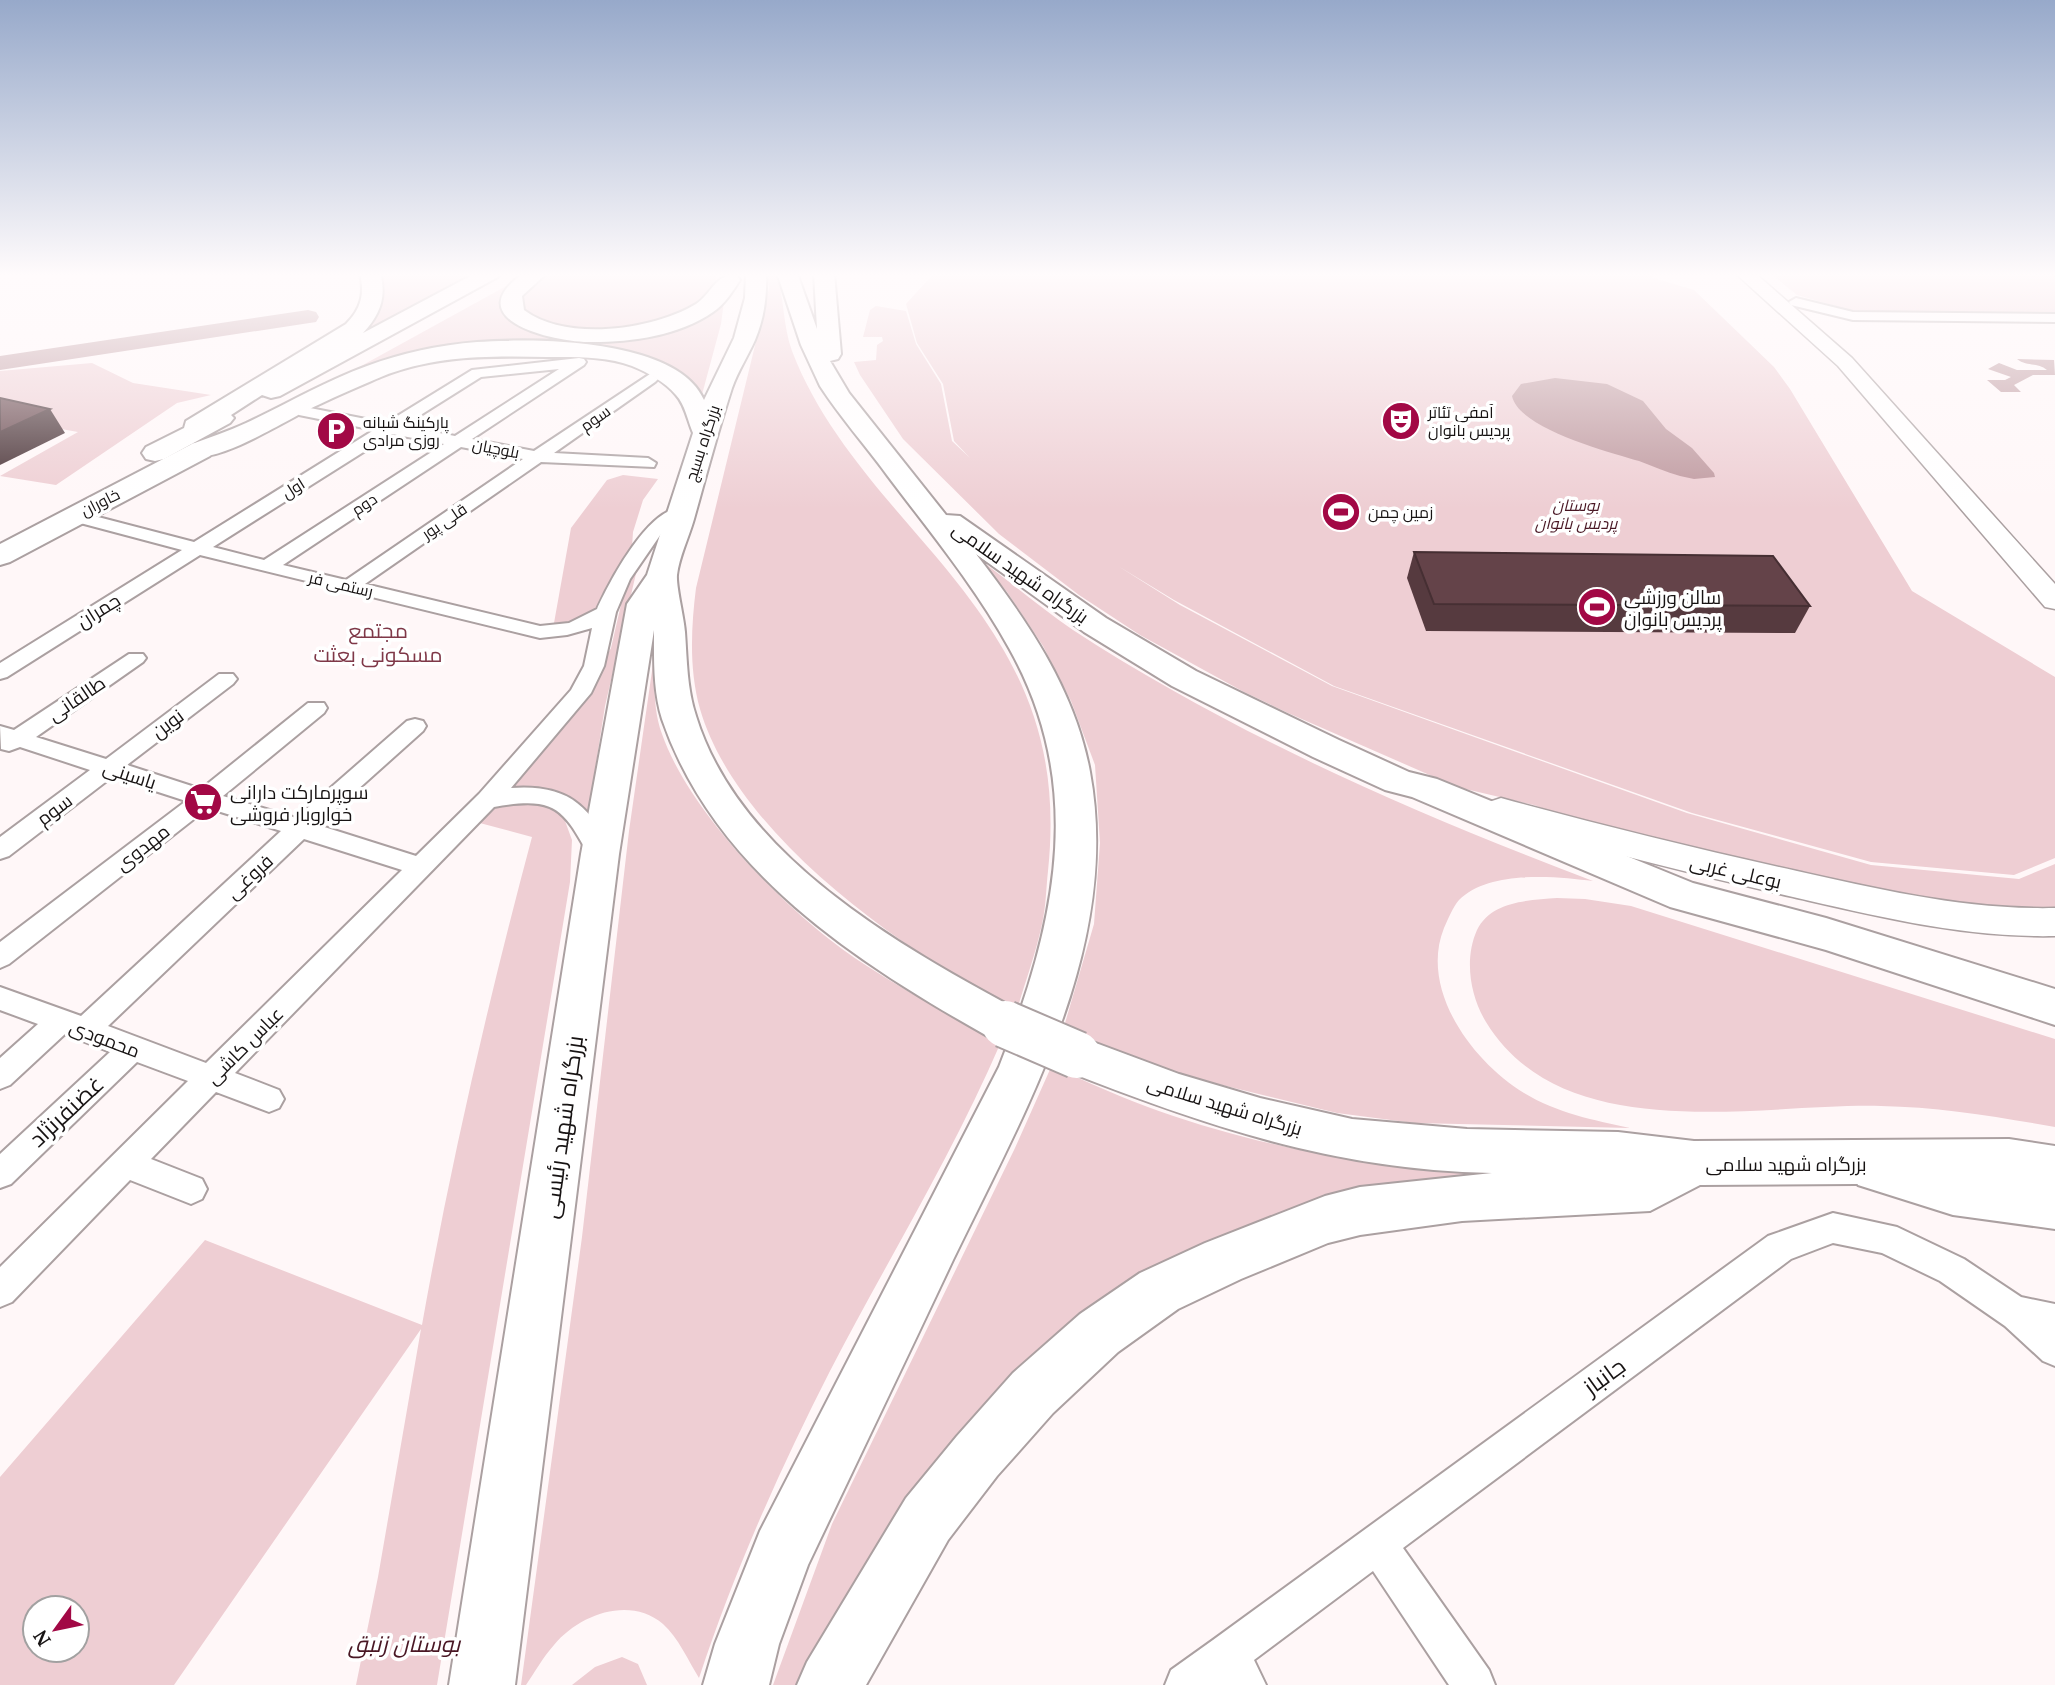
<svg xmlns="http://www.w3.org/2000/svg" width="2055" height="1685" font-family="'PT Serif',Cairo,serif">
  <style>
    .green { fill: #eeced3; fill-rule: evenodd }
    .water { fill: #be989e }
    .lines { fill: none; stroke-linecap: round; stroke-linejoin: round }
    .river { fill: #be989e; fill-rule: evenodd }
    .minor-casing { stroke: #aba0a1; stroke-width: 4 }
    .secondary-casing { stroke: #aba0a1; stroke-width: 3 }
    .primary-casing { stroke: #aba0a1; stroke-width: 4 }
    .trunk-casing { stroke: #aba0a1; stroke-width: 4 }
    .minor { fill: #fff; fill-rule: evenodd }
    .secondary { fill: #fff; fill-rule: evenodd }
    .primary { fill: #fff; fill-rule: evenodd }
    .trunk { fill: #fff; fill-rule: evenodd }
    .trunk-bridge-casing { stroke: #aba0a1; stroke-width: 50; stroke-linecap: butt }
    .trunk-bridge { stroke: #fff; stroke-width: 46 }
    .wall { fill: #563a3f }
    .shaded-wall { fill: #462f33 }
    .building { fill: #644349; stroke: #462f33; stroke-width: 2 }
    .labels { text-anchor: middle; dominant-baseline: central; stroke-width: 7; stroke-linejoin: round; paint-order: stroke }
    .far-poi-label { font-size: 16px; fill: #171313; stroke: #fff; text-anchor: start }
    .far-street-label { font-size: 16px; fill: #171313; stroke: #fff }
    .far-park-label { font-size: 16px; font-style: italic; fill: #491724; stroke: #fff }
    .street-label { font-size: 19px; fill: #171313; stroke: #fff }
    .poi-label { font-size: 19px; fill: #171313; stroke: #fff; text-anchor: start }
    .neighbourhood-label { font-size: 21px; fill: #7f3848; stroke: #fff }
    .near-street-label { font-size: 23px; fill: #171313; stroke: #fff }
    .near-park-label { font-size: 23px; font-style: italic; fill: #491724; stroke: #fff }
  </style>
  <rect width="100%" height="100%" fill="#fff7f8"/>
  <path class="green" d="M377,273H480L255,393L344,341L381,289Z
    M530,273H533L511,288L531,329L649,331L725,294L721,324L700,402L656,361L626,352L469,347L303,398Z
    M543,273H716V284L708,300L662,323L583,332L524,317L515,298L530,281Z
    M767,273H777C784,298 783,326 792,351C819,422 871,481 920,538C1011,642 1063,728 1048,871C1046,889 1046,907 1042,924C1036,953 1025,982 1017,1010C905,953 737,836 700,709C689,670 691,628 696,588L769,288Z
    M934,273H1650L1654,278L1694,290L1774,367L1790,389L1912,591L2055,677V858L2014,875L1871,862L1692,813L1334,686L1174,600L1118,566L1180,605L1332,686L1687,813L1871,865L2019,879L2055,864V911L1984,912L1630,841L1534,805L1457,787L1288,713L1244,692L1140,635L1079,595L999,534L903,439L860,375L854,362L876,360L877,345L883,341L882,337H863L870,310L876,306L906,311L916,344L941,384L952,441L970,458L954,441L943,384L917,343L906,304Z
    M1770,273H2055V313L2012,316L1856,312L1797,295Z
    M92,363L133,383L211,395L177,403L56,485L0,476L78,432L0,418V371Z
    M623,475L658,479L643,500L633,532L632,547L609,582L601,608L573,622L554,623L571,528L607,480Z
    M980,560C1012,583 1041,608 1073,630C1234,735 1414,813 1593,881C1555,876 1489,870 1459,900C1453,907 1448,919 1444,928C1419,990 1473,1062 1524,1093C1557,1113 1593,1120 1630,1128L1414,1123L1337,1113L1181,1075L1063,1030L1094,924L1100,843L1095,765L1071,701L1043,646L1007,592Z
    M638,565L605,706L588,815C559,787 544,784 505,788L583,699L611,648L623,596Z
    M655,650C655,679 652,707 662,734C690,815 795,921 867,966C910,994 956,1018 1001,1042C952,1156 887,1261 830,1371C779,1471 734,1572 699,1678C689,1662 678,1637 663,1624C630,1596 580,1614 554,1645C543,1657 535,1672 526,1685H521L582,1237L629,831Z
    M530,800L561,810L572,840L570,882L437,1685H356L378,1577L421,1329L174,1685H0V1477L205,1240L422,1325C451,1161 489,998 532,837L476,822C491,805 508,803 530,800ZM35,1608H77V1650H35Z
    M1557,898L1585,899L1631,906L2055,1039V1127C1998,1117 1939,1107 1881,1106C1758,1103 1564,1149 1486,1022C1470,996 1464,959 1477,930C1491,901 1529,900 1557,898Z
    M1052,1065C1193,1137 1352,1168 1509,1175V1183L1140,1288L811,1685H773L832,1524L1015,1148Z
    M622,1657L638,1664L647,1685H572L595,1667Z"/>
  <path class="water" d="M2017,359L2054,360L2055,375H2033L2014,385L2021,392H2001L1987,380H2005L2011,377L1988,369L1999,363L2017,370H2047C2038,362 2027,367 2017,359Z
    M1555,378L1607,384L1643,401L1666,429L1692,448L1714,473L1715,477L1694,479L1680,476C1666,472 1653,466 1639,461C1610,452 1519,429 1512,396L1521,384Z"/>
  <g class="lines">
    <path class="river" d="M308,310L316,312L319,317L316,322L0,370V356Z"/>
    <g class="minor-casing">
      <path id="minor" d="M1796,298L1853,312L2055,314V322L1853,320L1791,305L1789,302Z
        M579,358L584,359L586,362L584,365L472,439L534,451L650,374L658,379L655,382L554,453L648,458L656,463L654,467L541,462L365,584L540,626L569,623L597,609C609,583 651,501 685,509L688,513L663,531L630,579L616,612L604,666L591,693L511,788C566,784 590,804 612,853L609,859L600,862L591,859C563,809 557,796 494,807L235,1073L279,1090L284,1099L279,1108L269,1112L216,1092L151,1159L202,1179L207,1189L202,1199L191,1204L130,1180L12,1302L0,1307V1267L188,1081L137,1062L11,1184L0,1188V1154L110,1052L65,1034L10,1085L0,1089V1058L38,1024L0,1010V987L81,1016L281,831L208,808L9,964L0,968V942L186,801L112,777L9,856L0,859V837L90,770L20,747L9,751L1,749L0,726L14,730L129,654H143L146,658L143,662L36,737L106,759L219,674H233L237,679L233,684L127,765L201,789L308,703H324L327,708L324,713L223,796L296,818L407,721L415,719L423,721L426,726L423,731L318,825L416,856L479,794L571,690L584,666L592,628L567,635L540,638L200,555L7,677L0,679V663L182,550L69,520L66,516L75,511L194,542L374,430L299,415L297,412L299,409L305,407L386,423L472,370ZM559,369L455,436L403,426L481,377ZM392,434L444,444L264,560L213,547ZM461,447L523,459L346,580L283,565ZM304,839L402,870L206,1063L108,1026Z
        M1833,1213L1897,1227L1964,1259L2021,1297L2055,1304V1366L2043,1361L2005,1326L1940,1281L1882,1253L1833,1243L1791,1259L1403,1548L1489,1670L1495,1685H1449L1373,1571L1254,1660L1266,1685H1165L1171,1670L1213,1640L1768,1236Z"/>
    </g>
    <g class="secondary-casing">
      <path id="secondary" d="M1735,273H1755L1852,358L2055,584V609L2045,607L1838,366Z
        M1501,798C1599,825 1697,849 1797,871C1882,890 1967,910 2055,908V936C1965,938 1880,917 1793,897C1691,874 1590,848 1489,818L1484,810L1489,802Z"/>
    </g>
    <g class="primary-casing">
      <path id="primary" d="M201,442L210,444L214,450L210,456L10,562L0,565V544L192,444Z
        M1875,1147L1953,1169L2055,1183V1229L1953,1215L1858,1185L1851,1169L1858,1153Z"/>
    </g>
    <g class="trunk-casing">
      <path id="trunk" d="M360,273H380C387,297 380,315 363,333L476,273H501L498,277L280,396L271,398L262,395L231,415L234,418L230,423L164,459L155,461L146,459L142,453L146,447L184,428L186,421L346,324C361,309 365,294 360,273Z
        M524,273H547L522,296L524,310C566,342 653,330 696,304C711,295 717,271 737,276L740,280C733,291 724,305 713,312C677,337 626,343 584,342C546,340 459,318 524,273Z
        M746,273H766C767,296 764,319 755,340C748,356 738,371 732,388C718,431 706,476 694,519C689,537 679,557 677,575C676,587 684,617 685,632C687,660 687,689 696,716C739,856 899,946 1020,1011C1063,886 1076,767 1009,648C975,586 929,531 887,475C865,445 840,417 820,386L801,345L777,273H797L817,329L814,273H834L841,354L838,359L830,361L849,393L946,515L960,516L1106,618L1196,671L1339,740L1409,772L1437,779L1693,883L1826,918L2055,989V1025L1826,950L1670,907L1412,797L1385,790L1313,757L1172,686L1084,632L976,554C1026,619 1075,689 1090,772C1122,945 1025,1111 953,1260C905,1362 856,1464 808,1565L779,1644L769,1685H703L715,1644L760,1531L999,1067L1009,1041L1005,1042L989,1037C856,962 714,871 662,719C653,691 654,659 654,630L619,854L515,1685H449L581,854L627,604L647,575L693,433C688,422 685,404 676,395C665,382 647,372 632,366C606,356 575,357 548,357C491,356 435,355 381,377C360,386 338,395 318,405C289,418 221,463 192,456L188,450L192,444C210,437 229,431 246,423C287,404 325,381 367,366C402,353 439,345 477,342C534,338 677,338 704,400L734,338L745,298Z
        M1077,1036L1179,1074L1260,1098L1352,1119L1467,1129L1618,1132L1694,1141L2009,1139L2055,1146V1190L2009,1183L1700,1185L1650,1211L1462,1221L1360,1235L1328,1243L1241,1279L1178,1309L1118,1352L1053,1413L997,1476L948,1540L866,1685H797L807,1662L906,1498L957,1436L1013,1373L1080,1314L1140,1273L1205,1243L1325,1196L1360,1187L1492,1173C1334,1170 1206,1126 1061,1069L1054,1055L1061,1041Z"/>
    </g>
    <use href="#minor" class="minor"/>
    <use href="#secondary" class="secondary"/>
    <use href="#primary" class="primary"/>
    <use href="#trunk" class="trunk"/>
    <g class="trunk-bridge-casing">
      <path id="trunk-bridge" d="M1005,1024L1077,1055"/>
    </g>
    <use href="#trunk-bridge" class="trunk-bridge"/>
  </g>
  <path class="wall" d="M1414,552L1810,606L1795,633L1426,631L1407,578Z"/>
  <path class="shaded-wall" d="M50,409L65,433L0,465V432Z"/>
  <path class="building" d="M0,398L50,409L0,432Z
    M1414,552L1773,556L1810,606L1434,604Z"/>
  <linearGradient id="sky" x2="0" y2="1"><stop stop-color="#97a9ca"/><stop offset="0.54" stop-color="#fffbfc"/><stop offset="1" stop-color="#fffbfc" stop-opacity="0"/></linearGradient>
  <rect width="2055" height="509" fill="url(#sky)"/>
  <defs>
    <g id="theatre-disc" transform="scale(2.0125)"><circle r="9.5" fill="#a20845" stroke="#fff"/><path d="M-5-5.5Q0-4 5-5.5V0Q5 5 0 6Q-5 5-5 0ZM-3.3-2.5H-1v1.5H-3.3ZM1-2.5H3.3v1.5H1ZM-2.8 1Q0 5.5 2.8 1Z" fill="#fff"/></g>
    <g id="parking-disc" transform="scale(2.0125)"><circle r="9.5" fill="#a20845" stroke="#fff"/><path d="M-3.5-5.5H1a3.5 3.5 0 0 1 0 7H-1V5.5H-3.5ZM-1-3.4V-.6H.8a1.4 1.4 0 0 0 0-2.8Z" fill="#fff"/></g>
    <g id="stadium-disc" transform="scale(2.0125)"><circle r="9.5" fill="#a20845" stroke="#fff"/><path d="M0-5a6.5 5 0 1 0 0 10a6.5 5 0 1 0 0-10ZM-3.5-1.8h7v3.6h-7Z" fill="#fff"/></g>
    <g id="supermarket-disc" transform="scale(2.0125)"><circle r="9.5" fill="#a20845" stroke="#fff"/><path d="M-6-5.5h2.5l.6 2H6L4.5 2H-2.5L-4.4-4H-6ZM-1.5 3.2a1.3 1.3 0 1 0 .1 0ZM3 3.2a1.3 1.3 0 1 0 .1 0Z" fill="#fff"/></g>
  </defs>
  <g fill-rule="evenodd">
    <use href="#theatre-disc" x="1401" y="421"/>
    <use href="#parking-disc" x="336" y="431"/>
    <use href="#stadium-disc" x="1341" y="512"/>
    <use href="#stadium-disc" x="1597" y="607"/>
    <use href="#supermarket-disc" x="203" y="802"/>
  </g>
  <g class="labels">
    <g class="far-poi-label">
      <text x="1428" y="412">آمفی تئاتر<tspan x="1428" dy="18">پردیس بانوان</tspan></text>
      <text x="363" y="422">پارکینگ شبانه<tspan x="363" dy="18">روزی مرادی</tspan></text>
      <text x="1368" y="512">زمین چمن</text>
    </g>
    <g class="far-street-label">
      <text transform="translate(595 418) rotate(-35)">سوم</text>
      <text transform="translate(702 443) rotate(-72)">بزرگراه بسیج</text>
      <text transform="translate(496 448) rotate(11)">بلوچیان</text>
      <text transform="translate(293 488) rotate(-32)">اول</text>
      <text transform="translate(100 502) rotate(-27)">خاوران</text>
      <text transform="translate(364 504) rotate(-33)">دوم</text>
      <text transform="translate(444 521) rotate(-34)">قلی پور</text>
      <text transform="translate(341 584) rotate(13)">رستمی فر</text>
    </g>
    <g class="far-park-label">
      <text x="1576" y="505">بوستان<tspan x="1576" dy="18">پردیس بانوان</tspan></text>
    </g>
    <g class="street-label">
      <text transform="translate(1021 572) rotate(35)">بزرگراه شهید سلامی</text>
      <text transform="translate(98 610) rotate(-32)">چمران</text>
      <text transform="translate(76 698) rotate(-34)">طالقانی</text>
      <text transform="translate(167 723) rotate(-37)">نوین</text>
      <text transform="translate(130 774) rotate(18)">یاسینی</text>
      <text transform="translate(54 809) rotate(-37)">سوم</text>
      <text transform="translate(142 847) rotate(-38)">مهدوی</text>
      <text transform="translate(1736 871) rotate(13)">بوعلی غربی</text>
      <text transform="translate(249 876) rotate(-43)">فروغی</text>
      <text transform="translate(105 1038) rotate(21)">محمودی</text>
      <text transform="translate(244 1045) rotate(-45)">عباس کاشی</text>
      <text transform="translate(1225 1105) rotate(17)">بزرگراه شهید سلامی</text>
      <text x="1786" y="1163">بزرگراه شهید سلامی</text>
    </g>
    <g class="poi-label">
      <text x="1624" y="596">سالن ورزشی<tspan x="1624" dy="22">پردیس بانوان</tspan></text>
      <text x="230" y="791">سوپرمارکت دارانی<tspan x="230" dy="22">خواروبار فروشی</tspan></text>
    </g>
    <g class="neighbourhood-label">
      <text x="378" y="630">مجتمع<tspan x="378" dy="24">مسکونی بعثت</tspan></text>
    </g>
    <g class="near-street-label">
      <text transform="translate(66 1111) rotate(-43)">غضنفرنژاد</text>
      <text transform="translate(562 1127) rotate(-82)">بزرگراه شهید رئیسی</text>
      <text transform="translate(1604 1376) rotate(-36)">جانباز</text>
    </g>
    <g class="near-park-label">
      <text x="404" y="1643">بوستان زنبق</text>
    </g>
  </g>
  <g transform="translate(56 1629) rotate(237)"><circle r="33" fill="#ffffff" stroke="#a2a1a1" stroke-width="2"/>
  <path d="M0-5L12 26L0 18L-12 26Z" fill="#a20845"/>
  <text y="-10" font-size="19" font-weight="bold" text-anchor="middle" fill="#171313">N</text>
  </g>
</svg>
